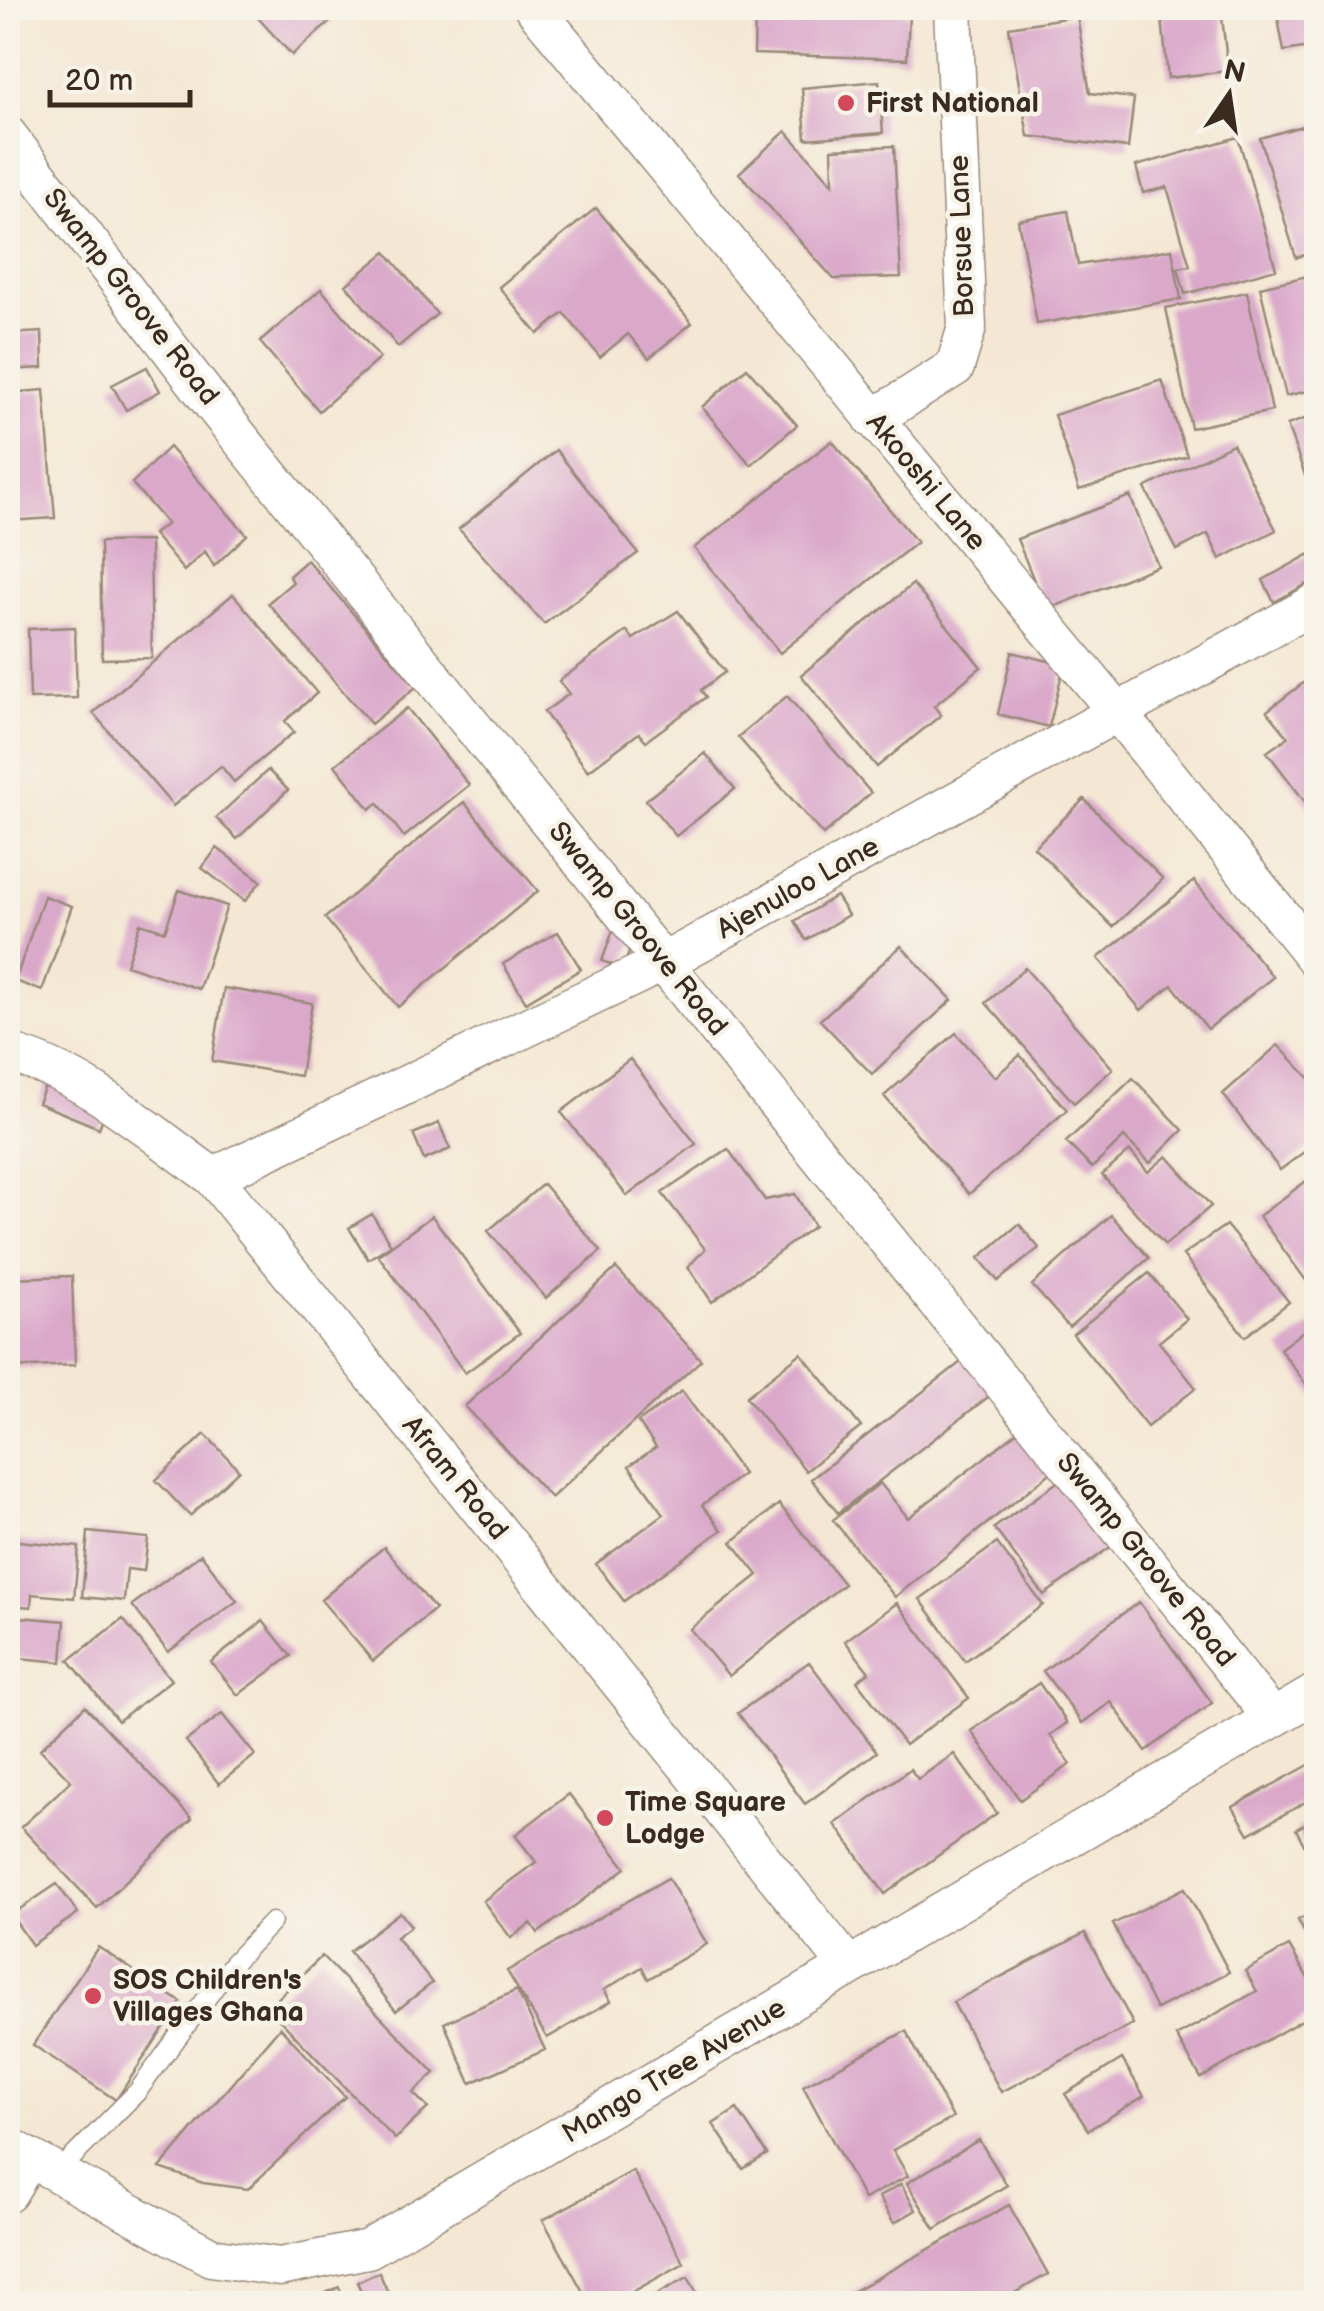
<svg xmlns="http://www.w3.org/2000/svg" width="1324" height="2311" font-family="'Balsamiq Sans',sans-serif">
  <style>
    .building { fill: #daa9ca }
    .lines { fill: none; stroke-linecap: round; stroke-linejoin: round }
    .service-casing { stroke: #988979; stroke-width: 21 }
    .minor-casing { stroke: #988979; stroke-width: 41 }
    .service { stroke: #fff; stroke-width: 18 }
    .minor { stroke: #fff; stroke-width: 38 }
    .poi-dot { fill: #d1495b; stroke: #f7f3e8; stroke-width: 4 }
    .labels { text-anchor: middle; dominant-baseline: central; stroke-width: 9; stroke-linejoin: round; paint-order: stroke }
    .poi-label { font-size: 28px; font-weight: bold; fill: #3b2a1e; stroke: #f7f3e8; text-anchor: start }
    .street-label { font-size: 28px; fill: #3b2a1e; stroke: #f7f3e8 }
  </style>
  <rect width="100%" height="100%" fill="#f7f3e8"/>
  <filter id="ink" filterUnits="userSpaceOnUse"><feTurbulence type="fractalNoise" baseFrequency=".01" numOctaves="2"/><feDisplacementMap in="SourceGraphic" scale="20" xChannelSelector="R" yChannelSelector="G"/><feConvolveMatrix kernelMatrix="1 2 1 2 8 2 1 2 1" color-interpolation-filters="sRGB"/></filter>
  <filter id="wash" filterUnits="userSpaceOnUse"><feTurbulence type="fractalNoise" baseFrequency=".0048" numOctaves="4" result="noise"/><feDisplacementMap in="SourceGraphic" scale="40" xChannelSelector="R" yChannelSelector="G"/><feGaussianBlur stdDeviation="2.25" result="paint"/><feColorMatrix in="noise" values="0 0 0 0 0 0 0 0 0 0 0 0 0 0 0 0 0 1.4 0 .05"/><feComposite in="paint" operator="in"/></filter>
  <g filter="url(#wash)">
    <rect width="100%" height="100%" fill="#f4e8d4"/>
    <g id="blocks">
      <path class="building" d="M249,8H346L292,55Z
        M755,8H896L909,15L907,59L754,54Z
        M1161,8H1221L1228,71L1168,78Z
        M1276,8H1316V46L1284,51Z
        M1077,16L1090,93L1134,98L1128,148L1028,136L1009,27Z
        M879,81L883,133L806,139L802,88Z
        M1316,122V251L1296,258L1260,138Z
        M786,131L833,184L832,149L894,146L901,277L834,279L739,173Z
        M1238,137L1276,269L1185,294L1178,268L1190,266L1167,187L1143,193L1136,166Z
        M596,208L692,323L649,358L628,334L600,357L564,313L538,334L499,287Z
        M1068,211L1078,265L1172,249L1181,299L1037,324L1018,220Z
        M386,252L437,314L398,347L346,285Z
        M1316,274V389L1286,396L1260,287Z
        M321,289L380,358L319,411L260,342Z
        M1247,292L1272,411L1191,428L1166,308Z
        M42,332L43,368L8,370V334Z
        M147,367L160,391L126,410L112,385Z
        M747,368L797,425L751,465L702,407Z
        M1162,380L1187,456L1079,490L1054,415Z
        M44,390L55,518L8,521V393Z
        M1316,415V506L1287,425Z
        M832,441L917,542L780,653L694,548Z
        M1233,444L1276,530L1220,559L1208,534L1177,550L1145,488Z
        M169,447L247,535L214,566L205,551L184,571L153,534L167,524L132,483Z
        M556,450L638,553L544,624L459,529Z
        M1130,496L1158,566L1046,610L1017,539Z
        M150,541L152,658L102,659L100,542Z
        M1310,554L1316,579L1274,602L1263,580Z
        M307,560L416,687L371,724L268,603L293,582L289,576Z
        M913,584L981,667L934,706L941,715L877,767L801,675Z
        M233,594L317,693L285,721L294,732L234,782L221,766L173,806L93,713Z
        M678,611L725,672L701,690L706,697L646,741L639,733L588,771L544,712L569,694L559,681L627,631L633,639Z
        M75,627L77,698L30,699L28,629Z
        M1012,652L1064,665L1049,727L998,714Z
        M1316,673V816L1267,752L1288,737L1267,711Z
        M787,696L871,793L823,835L738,737Z
        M407,708L469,785L404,837L378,803L370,809L335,765Z
        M705,753L735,789L676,836L646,800Z
        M268,770L288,790L237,839L216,818Z
        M1084,799L1163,879L1113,927L1034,847Z
        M464,802L538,891L398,1007L325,918Z
        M217,848L261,881L245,901L202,868Z
        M1194,881L1273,977L1208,1029L1172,985L1141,1010L1098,958Z
        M179,890L227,906L199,989L126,965L140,923L165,931Z
        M44,896L72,906L42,991L15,981Z
        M836,896L848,915L806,940L795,921Z
        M616,922L637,930L623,969L602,961Z
        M558,932L581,969L526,1002L503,964Z
        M901,946L952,1000L872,1074L820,1020Z
        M1025,968L1113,1069L1074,1103L986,1003Z
        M224,988L312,1003L300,1076L212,1061Z
        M956,1033L995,1077L1020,1055L1067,1110L969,1194L884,1096Z
        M1278,1045L1316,1085V1143L1280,1170L1223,1094Z
        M630,1059L696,1144L627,1196L561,1112Z
        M1133,1078L1183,1130L1150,1163L1124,1137L1092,1168L1066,1142Z
        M47,1081L108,1105L99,1128L38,1103Z
        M439,1123L450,1149L424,1160L413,1134Z
        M728,1149L765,1200L795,1194L814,1226L712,1302L688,1267L705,1249L662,1193Z
        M1130,1151L1148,1172L1167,1156L1211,1206L1165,1245L1102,1175Z
        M1309,1179L1316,1189V1281L1310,1286L1259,1216Z
        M543,1184L601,1251L546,1298L488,1231Z
        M372,1214L391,1245L368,1259L349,1228Z
        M1111,1215L1149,1258L1069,1327L1032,1285Z
        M432,1216L520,1333L465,1373L378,1255Z
        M1019,1224L1039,1248L998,1281L979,1258Z
        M1226,1225L1289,1302L1245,1337L1183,1255Z
        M616,1268L701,1360L551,1498L465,1406Z
        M1149,1273L1187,1319L1159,1342L1196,1388L1147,1427L1073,1334Z
        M72,1276L75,1365L8,1368V1278Z
        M1316,1321V1398L1280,1349Z
        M801,1353L861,1427L806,1471L746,1397Z
        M970,1355L997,1390L838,1513L811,1479Z
        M682,1391L743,1474L702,1505L722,1530L624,1601L596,1564L664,1514L629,1466L656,1447L638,1422Z
        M1026,1425L1059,1466L895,1597L833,1520L880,1483L908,1518Z
        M205,1434L239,1470L190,1516L156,1480Z
        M1063,1478L1113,1545L1044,1595L994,1528Z
        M779,1504L844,1584L729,1676L690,1629L758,1575L732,1542Z
        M88,1532L148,1538L144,1571L127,1569L124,1601L82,1597Z
        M8,1540L79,1547L74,1598L32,1594L31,1607L8,1605Z
        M997,1543L1043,1605L965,1661L920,1599Z
        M384,1547L435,1609L373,1661L321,1600Z
        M201,1554L237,1601L168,1652L132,1605Z
        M1139,1602L1212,1703L1146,1751L1111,1702L1082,1723L1043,1671Z
        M897,1603L969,1698L905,1745L857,1681L869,1672L845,1641Z
        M8,1616L65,1621L62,1662L8,1657Z
        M123,1619L171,1680L118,1721L69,1660Z
        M263,1621L291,1656L238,1695L211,1662Z
        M809,1662L877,1752L805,1804L738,1713Z
        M1039,1683L1067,1723L1050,1735L1071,1764L1020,1800L971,1731Z
        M85,1706L192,1819L97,1908L21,1827L71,1781L40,1749Z
        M222,1714L255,1755L219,1784L186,1741Z
        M954,1754L997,1813L885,1894L835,1824L910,1769L918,1779Z
        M1316,1761V1796L1249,1834L1233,1807Z
        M569,1794L626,1868L538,1933L531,1923L511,1938L483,1901L536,1862L515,1835Z
        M1316,1819V1868L1296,1829Z
        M668,1878L707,1944L648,1979L642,1967L604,1990L611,2001L547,2038L507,1971Z
        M57,1884L78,1913L32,1945L11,1915Z
        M1185,1888L1229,1972L1156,2009L1113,1924Z
        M1316,1911V1955L1298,1920Z
        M400,1912L411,1926L396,1937L432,1983L396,2011L349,1951Z
        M1085,1933L1133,2024L1001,2092L953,2002Z
        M1289,1946L1316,1992V2012L1201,2078L1176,2036L1257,1991L1245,1971Z
        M98,1947L181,2002L116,2100L33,2045Z
        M322,1956L435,2073L413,2093L428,2108L395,2139L268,2008Z
        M517,1990L545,2050L471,2083L444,2023Z
        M280,2027L345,2097L248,2189L203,2183L160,2168Z
        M906,2031L953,2118L893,2150L908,2176L864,2199L803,2086Z
        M1122,2059L1144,2096L1088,2130L1065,2094Z
        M737,2109L767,2154L743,2169L713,2124Z
        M979,2140L1007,2185L935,2229L907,2183Z
        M633,2171L684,2263L611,2304H590L543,2220Z
        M901,2184L916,2210L894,2223L879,2197Z
        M1009,2205L1048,2274L995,2304H830Z
        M379,2272L393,2304H367L357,2282Z
        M688,2277L703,2304H653L650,2298Z
        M339,2287L346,2304H302Z
        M192,2292L220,2303V2304H187Z"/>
    </g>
  </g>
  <g filter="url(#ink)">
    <use href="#blocks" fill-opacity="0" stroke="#988979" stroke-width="2.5"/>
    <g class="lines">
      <g class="service-casing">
        <path id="service" d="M56,2174L137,2092L232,1964L272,1922"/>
      </g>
      <g class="minor-casing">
        <path id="minor" d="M534,8L1118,713L1316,959
          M8,136L214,406L1273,1718
          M873,419L955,367L967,327L953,8
          M8,1053C85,1073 149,1132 213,1177L849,1967
          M213,1177L664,962L1316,603
          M8,2146L211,2257L280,2267L368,2249L1316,1693
          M8,2193L28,2160"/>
      </g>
      <use href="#service" class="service"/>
      <use href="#minor" class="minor"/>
    </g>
  </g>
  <g class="poi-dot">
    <circle cx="846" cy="103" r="10"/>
    <circle cx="605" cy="1818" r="10"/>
    <circle cx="93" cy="1996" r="10"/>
  </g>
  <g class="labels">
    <g class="poi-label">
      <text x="866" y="103">First National</text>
      <text x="625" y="1802">Time Square<tspan x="625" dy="32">Lodge</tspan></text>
      <text x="113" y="1980">SOS Children's<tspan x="113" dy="32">Villages Ghana</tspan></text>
    </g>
    <g class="street-label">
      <text transform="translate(962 236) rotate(-92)">Borsue Lane</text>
      <text transform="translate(131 297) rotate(52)">Swamp Groove Road</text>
      <text transform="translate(926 482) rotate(50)">Akooshi Lane</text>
      <text transform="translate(798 888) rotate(-29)">Ajenuloo Lane</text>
      <text transform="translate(638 929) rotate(51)">Swamp Groove Road</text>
      <text transform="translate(455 1478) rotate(51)">Afram Road</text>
      <text transform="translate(1146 1560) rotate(51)">Swamp Groove Road</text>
      <text transform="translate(674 2071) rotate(-31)">Mango Tree Avenue</text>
    </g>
  </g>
  <rect width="1324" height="2311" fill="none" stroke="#f7f3e8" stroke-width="40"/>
  <g transform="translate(1229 95) rotate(13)" stroke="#f7f3e8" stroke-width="8" paint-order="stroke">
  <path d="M0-8L18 38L0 25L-18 38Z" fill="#3b2a1e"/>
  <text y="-15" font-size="28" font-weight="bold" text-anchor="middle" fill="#3b2a1e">N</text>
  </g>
  <path d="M50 90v15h140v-15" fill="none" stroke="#3b2a1e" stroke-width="5"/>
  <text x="65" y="90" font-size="30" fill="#3b2a1e" stroke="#f7f3e8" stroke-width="8" paint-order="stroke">20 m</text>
</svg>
